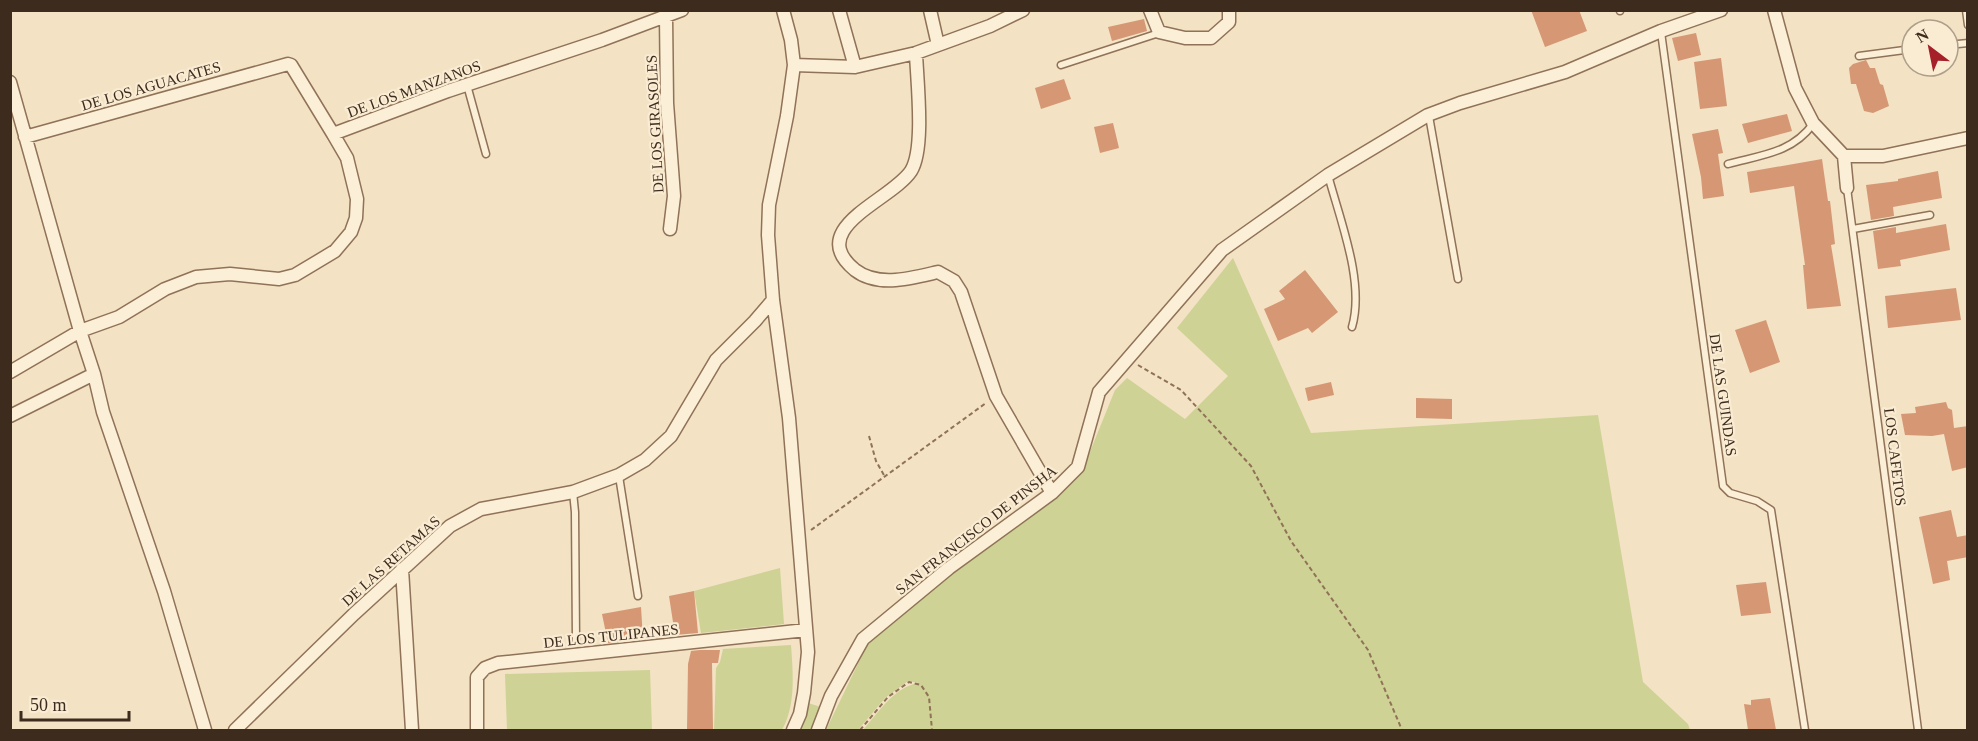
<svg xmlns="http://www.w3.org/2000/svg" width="1978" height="741" font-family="Georgia,serif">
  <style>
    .green { fill: #ced295 }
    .building { fill: #d59774 }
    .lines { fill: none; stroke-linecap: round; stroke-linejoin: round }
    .service-casing { stroke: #8f7257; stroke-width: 9 }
    .minor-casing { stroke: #8f7257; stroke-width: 15 }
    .path { stroke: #8f7257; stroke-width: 2; stroke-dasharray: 4.5 3; stroke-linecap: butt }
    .service { stroke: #fcefd7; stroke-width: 6 }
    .minor { stroke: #fcefd7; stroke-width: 12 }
    .labels { text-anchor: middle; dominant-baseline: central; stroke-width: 4.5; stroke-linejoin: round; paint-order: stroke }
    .street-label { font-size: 15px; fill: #3d2b1d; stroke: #f9ecd3 }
  </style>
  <rect width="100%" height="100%" fill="#f3e2c3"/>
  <path class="green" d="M1233,258L1311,433L1598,415L1643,682L1688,724L1690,730H863C878,713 895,686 919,683L908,681L885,698L858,730H826L868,643L954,571L1083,469L1115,390L1127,378L1185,419L1228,376L1177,328Z
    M780,568L784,624L701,633L694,591Z
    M791,645C793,673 796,705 782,730H714L716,668L720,662L723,649Z
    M650,670L652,730H507L505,674Z
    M808,703L824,708L814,730H800Z"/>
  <path class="building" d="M1531,10H1579L1587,31L1545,47Z
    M1144,19L1147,31L1112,41L1108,27Z
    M1696,33L1701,55L1678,61L1672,38Z
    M1721,58L1727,106L1700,109L1694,62Z
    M1866,60L1870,68H1875L1880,84L1883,85L1889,106L1873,113L1864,111L1856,84H1851L1849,68L1853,64Z
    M1064,79L1071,99L1041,109L1035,88Z
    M1787,114L1792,131L1748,143L1742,124Z
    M1113,123L1119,148L1100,153L1094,127Z
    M1718,129L1723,153L1718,154L1724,196L1703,199L1701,177L1692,134Z
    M1822,159L1828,201H1830L1835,244L1831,245L1841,306L1807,309L1803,265H1805L1794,186L1750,193L1747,172Z
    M1938,171L1942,198L1893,207L1894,216L1871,220L1866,185L1898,181V179Z
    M1946,224L1950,250L1900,260L1901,266L1878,269L1873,231L1896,227V233Z
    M1305,270L1338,312L1312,333L1308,328L1278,341L1264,309L1285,299L1279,291Z
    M1956,288L1961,320L1888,328L1885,296Z
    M1766,320L1780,362L1750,373L1735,330Z
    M1331,382L1334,395L1308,401L1305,388Z
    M1416,398L1452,399V419L1416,418Z
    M1946,402L1948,408L1952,410L1954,428L1968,426V467L1952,471L1944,434L1932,436L1905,435L1901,414L1916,413L1915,407Z
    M1951,510L1957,537L1968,535V557L1947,561L1950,580L1933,584L1919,517Z
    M1766,582L1771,613L1741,616L1736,585Z
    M694,591L698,633L675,635L669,596Z
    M641,607L643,639L608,643L602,614Z
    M700,650H720L718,663H712L713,730H687L688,664L691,651Z
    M1770,698L1776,730H1748L1744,704L1751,705V700Z"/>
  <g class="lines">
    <g class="service-casing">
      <path id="service" d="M1620,10V11
        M1966,10L1968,25
        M1661,32L1723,486L1730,493L1757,501L1771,510L1805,730
        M1948,45L1968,43
        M1859,56L1912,49
        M1061,65L1159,33
        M467,85L486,154
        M1429,116L1458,279
        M1728,164C1761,155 1792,153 1813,124
        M1328,175C1340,220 1365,282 1352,327
        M1847,188L1918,730
        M1853,229L1930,215
        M619,476L638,596
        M573,492L575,512L576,641"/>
    </g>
    <g class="minor-casing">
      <path id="minor" d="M783,10L791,40L794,65L787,116L769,205L768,235L773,300L789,418L808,652L804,693L800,714L793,730
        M839,10L855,67
        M930,10L938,45
        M1150,10L1159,32L1185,38H1211L1229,22V10
        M1774,10L1795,88L1813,123L1844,156H1883L1968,138
        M666,16L667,103L674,196L670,229
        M916,53C917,81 925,149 911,171C891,201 804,228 855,270C878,288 912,278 938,272L954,281L961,292L996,396L1052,493
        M794,65L855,67L916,53L990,26L1023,10
        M10,82L80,331L94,374L103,412L164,591L205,730
        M25,137L288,64L291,65L333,134
        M1844,156L1847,188
        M10,372L80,331L119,317L165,289L196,277L230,274L279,279L295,275L335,251L351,232L356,218L357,199L347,158L333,134L448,91L602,40L682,10
        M10,416L94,374
        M402,569L412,730
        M235,730L354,614L450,526L481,509L573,492L619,475L645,460L671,436L716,360L755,321L773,300
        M477,730V677L485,668L498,663L806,630
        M818,730L831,696L863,639L949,568L1052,493L1078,467L1099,392L1222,250L1328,175L1428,115L1460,103L1565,72L1661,31L1721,10"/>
    </g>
    <path class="path" d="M1138,365L1181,390L1251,466L1291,541L1368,650L1402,730
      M869,436L876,461L885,477
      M811,530L986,403
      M860,730L888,697L909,682L921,685L929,697L932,730"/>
    <use href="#service" class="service"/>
    <use href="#minor" class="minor"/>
  </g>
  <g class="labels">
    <g class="street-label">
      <text transform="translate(151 86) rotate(-16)">DE LOS AGUACATES</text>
      <text transform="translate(414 89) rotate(-20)">DE LOS MANZANOS</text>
      <text transform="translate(655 124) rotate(-93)">DE LOS GIRASOLES</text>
      <text transform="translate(1723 395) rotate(82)">DE LAS GUINDAS</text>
      <text transform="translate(1895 457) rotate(83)">LOS CAFETOS</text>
      <text transform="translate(976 530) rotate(-38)">SAN FRANCISCO DE PINSHA</text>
      <text transform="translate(391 561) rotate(-42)">DE LAS RETAMAS</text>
      <text transform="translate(611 636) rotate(-6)">DE LOS TULIPANES</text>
    </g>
  </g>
  <rect width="1978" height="741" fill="none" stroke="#3d2b1d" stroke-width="24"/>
  <g transform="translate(1930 48) rotate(328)"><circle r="28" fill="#f9ecd3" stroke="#ae9f8a" stroke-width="1.5"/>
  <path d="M0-4.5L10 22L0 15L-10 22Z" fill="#a52028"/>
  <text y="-9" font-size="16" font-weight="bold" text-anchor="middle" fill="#3d2b1d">N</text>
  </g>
  <path d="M21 711v9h108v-9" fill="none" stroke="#3d2b1d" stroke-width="3"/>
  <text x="30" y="711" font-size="18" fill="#3d2b1d" stroke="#f9ecd3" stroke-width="4.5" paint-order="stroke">50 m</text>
</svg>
